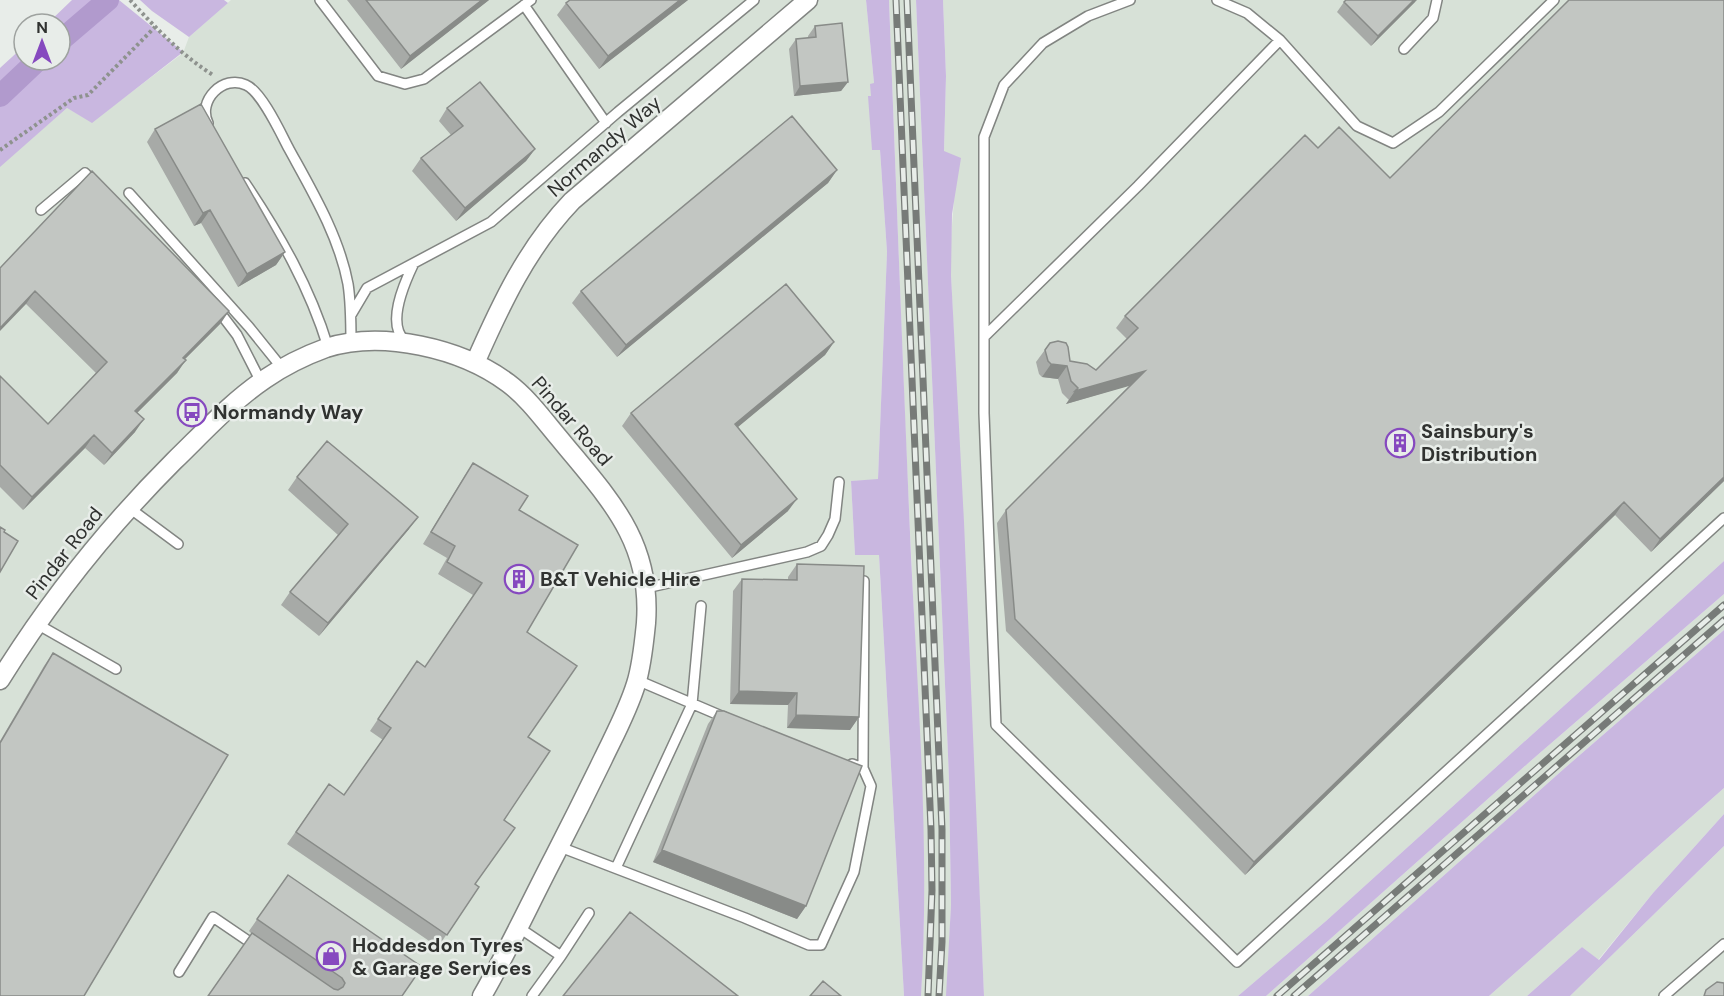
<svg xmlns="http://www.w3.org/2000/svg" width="1724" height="996" font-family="'DM Sans',sans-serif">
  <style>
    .built { fill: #d7e1d7 }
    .green { fill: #c9b7e0 }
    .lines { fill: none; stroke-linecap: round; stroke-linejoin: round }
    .canal { stroke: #b19acd; stroke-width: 22 }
    .lane-casing { stroke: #828582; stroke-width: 12 }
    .street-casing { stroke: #828582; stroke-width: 21 }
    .path { stroke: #8e928e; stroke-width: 4; stroke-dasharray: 3 3; stroke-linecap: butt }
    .lane { stroke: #fff; stroke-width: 9 }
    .street { stroke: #fff; stroke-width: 18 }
    .rail-casing { stroke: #777b78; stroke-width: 7 }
    .rail { stroke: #e8ede9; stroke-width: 4.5; stroke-dasharray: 14; stroke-linecap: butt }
    .wall { fill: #a7aaa7 }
    .shaded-wall { fill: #888b88 }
    .building { fill: #c2c6c2; stroke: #888b88; stroke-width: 1.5 }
    .labels { text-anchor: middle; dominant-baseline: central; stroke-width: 5; stroke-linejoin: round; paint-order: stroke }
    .street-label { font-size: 20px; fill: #303230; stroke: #e8ede9 }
    .poi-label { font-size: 20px; font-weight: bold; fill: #303230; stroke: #e8ede9; text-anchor: start }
  </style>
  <rect width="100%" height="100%" fill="#e8ede9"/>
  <path class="built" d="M231,0H866L874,83L871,96L872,150H880L887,252L878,480L851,481L855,555H879L904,996H0V166L67,108L92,122L183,53L189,37Z
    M889,0H916L949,779L951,905L947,996H921L924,919L922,793L905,421Z
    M943,0H1724V561L1326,921L1238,996H984L951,275V239L955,187L944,152L946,76Z
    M1724,594V630L1566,767L1308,996H1266L1534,758Z
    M1724,788V814L1653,893L1598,960L1582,947L1527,996H1489Z
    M1724,846V996H1570Z"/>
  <path class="green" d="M72,0H119L183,52L92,123L67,108L0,167V68L24,46V60H60V24H47Z
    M140,0H224L228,3L189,37L152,11Z
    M866,0H889C896,185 903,370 911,556C918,702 930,850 921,996H904L879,555H855L851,481L878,479L887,252L880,150H872L868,96H871L870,84L874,83Z
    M916,0H943L946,76L944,151L961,158L952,214L951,275L964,522L984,996H946L951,905L949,779Z
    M1724,561V594L1534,758L1266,996H1238L1326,921Z
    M1724,630V788L1489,996H1308L1566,767Z
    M1724,814V846L1570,996H1527L1582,947L1599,960L1653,893Z"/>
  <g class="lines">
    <path class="canal" d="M60,41L108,0
      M0,96L38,60"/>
    <g class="lane-casing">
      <path id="lane" d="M320,0L378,76L405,84L424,79L531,0
        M1130,0L1088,16L1043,43L1004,85L984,137V413L996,725L1237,962L1724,518
        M1217,0L1247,13L1280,40L1357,126L1393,143L1439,112L1554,0
        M524,5L606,123
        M1404,49L1433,18L1437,0
        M208,123C197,101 223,74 246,85C262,92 281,134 289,149C312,191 339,236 348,284C351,303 351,323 351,343
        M245,183C280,235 310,288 328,347
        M129,193L249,327L282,368
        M41,210L85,173L95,184
        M218,310L237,335L261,382
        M351,315L367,288L491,222L618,112L754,0
        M984,337L1138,186L1280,40
        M405,341C386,324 404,284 413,265
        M128,507L178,544
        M646,588L807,552L821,546L828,535L835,519L839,482
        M37,624L116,669
        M637,680L726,718
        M863,768L864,581
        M560,847L745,918L809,945H821L854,872L871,786L863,768L852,764
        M616,868L692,704L701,606
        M518,927L561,956L532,996
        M561,956L589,913
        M179,972L213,917L257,947
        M1664,996L1724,944"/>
    </g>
    <g class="street-casing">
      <path id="street" d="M475,363C501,304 527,248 572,201L808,0
        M0,680C49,601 108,527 174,461C203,433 231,402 265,379C284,366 304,356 326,348C382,330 461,348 508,383C528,398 543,419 559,438C608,498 652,540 646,623C644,643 642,665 636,684C628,710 615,734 603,759C587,792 571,824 554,857C530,903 508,951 482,996"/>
    </g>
    <path class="path" d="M130,0C155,27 181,55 213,75
      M0,150L74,98L88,95L155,27"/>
    <use href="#lane" class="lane"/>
    <use href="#street" class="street"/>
    <g class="rail-casing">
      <path id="rail" d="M896,0L931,829L932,890L928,996
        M907,0L942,829V942L939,996
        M1277,996L1724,605
        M1294,996L1724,620"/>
    </g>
    <use href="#rail" class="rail"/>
  </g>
  <path class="wall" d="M347,0H489L401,69Z
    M570,0H688L599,69L557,15L566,3Z
    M1344,2H1415L1371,46L1337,12Z
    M815,26L848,82L841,91L794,96L789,49L796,39L808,38V36Z
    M447,108L535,149L526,161L456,221L412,171L421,158L451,135L439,121Z
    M155,129L285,252L276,265L238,287L201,223L194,226L147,142Z
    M1318,148L1390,178L1724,481L1651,552L1615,515L1245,875L1006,631L997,523L1006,510L1130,385L1066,404L1069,400L1062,393L1058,379L1042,377L1039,374L1036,362L1050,343L1070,361L1096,370L1127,339L1116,328L1125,316Z
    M837,170L828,183L617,357L572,303L581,291Z
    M0,268L221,323L185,359L177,373L137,413L135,432L104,465L85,448L23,510L0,487V376L48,424L96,373L26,304Z
    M834,342L825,355L737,427L788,511L732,558L622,426L631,413Z
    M473,463L519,510L527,632L528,737L504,820L475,884L479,887L438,947L287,844L329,784L344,795L383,740L370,731L417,661L425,667L473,595L438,574L447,558L423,544L465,475Z
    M297,477L409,529L319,636L281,605L290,592L338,535L288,490Z
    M797,564L859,717L850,730L787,728L788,705L730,704L733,591L742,579L788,580V577Z
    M53,653L0,996V741L44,666Z
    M717,711L806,906L797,919L653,862L708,724Z
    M288,875L402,996H208L252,934L249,931Z"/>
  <path class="shaded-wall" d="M482,0H489L401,69L410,56Z
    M680,0H688L599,69L608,56Z
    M1414,0H1417L1371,46L1378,36Z
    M848,82L841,91L794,96L800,86Z
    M535,149L526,161L456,221L465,208Z
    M837,170L828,183L617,357L626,345Z
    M210,210L201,223L194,226L203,213Z
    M285,252L276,265L238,287L247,274Z
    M35,291L26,304L0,331V328Z
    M229,311L221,323L174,370L183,358Z
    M834,342L825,355L726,437L735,424Z
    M186,360L177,373L126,424L135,411Z
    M1051,364L1067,366L1058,379L1042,377Z
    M1145,371L1136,384L1066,404L1075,391Z
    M144,419L135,432L104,465L112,453Z
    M94,435L85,448L23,510L32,497Z
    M1724,477V481L1651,552L1660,539Z
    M797,499L788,511L732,558L741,545Z
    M1624,502L1615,515L1245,875L1254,862Z
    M418,517L409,529L319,636L328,623Z
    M739,691L797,693L788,705L730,704Z
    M796,715L859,717L850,730L787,728Z
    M662,850L806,906L797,919L653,862Z"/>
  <path class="building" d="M366,0H482L410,56Z
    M570,0H680L608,56L566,3Z
    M1346,0H1414L1378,36L1344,2Z
    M1569,0H1724V477L1660,539L1624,502L1254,862L1015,619L1006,510L1145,371L1075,391L1078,388L1071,381L1067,366L1051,364L1048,361L1045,350L1050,343L1058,341L1066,343L1068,347L1070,361L1087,364L1096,370L1138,328L1125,316L1305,135L1318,148L1339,127L1390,178Z
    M842,23L848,82L800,86L796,39L816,37L815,26Z
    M480,82L535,149L465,208L421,158L463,126L447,108Z
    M201,104L285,252L247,274L210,210L203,213L155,129Z
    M792,116L837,170L626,345L581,291Z
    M92,171L229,311L183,358L186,360L135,411L144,419L112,453L94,435L32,497L0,465V376L48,424L107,362L35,291L0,328V268Z
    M786,284L834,342L735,424L797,499L741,545L631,413Z
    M327,441L418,517L328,623L290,592L348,524L297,477Z
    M473,463L528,496L519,510L578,545L527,632L577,666L528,737L550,751L504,820L515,828L475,884L479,887L447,935L296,832L329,784L344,795L391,728L378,719L417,661L425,667L482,583L447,562L455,546L431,532Z
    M0,527L5,530L4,532L18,541L0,572Z
    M797,564L864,566L859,717L796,715L797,693L739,691L742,579L797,580Z
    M53,653L228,755L84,996H0V743Z
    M717,711H724L862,766L806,906L662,850Z
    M288,875L422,967L402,996H208L252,933L334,989L338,990L343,987L345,983L342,978L257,919Z
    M630,912L738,996H563Z
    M823,981L841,996H810Z
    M1717,982L1724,983V996H1704L1706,990Z"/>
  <defs>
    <g id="bus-ring" transform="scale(1.5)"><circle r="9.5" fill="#e8ede9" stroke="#8649bf" stroke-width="1.5"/><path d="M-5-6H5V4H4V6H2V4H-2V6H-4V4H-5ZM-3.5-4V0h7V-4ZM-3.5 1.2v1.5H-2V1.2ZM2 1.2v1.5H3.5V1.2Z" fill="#8649bf"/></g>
    <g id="building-ring" transform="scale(1.5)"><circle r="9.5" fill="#e8ede9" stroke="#8649bf" stroke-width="1.5"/><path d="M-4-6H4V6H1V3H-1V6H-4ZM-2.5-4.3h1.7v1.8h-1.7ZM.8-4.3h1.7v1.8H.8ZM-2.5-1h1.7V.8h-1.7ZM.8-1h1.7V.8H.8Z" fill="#8649bf"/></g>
    <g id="shop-ring" transform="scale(1.5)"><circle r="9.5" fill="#e8ede9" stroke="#8649bf" stroke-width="1.5"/><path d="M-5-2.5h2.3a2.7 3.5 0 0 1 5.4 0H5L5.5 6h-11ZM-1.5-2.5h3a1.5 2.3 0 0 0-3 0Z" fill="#8649bf"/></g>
  </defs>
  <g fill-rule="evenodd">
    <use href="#bus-ring" x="192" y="412"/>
    <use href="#building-ring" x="1400" y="443"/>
    <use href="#building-ring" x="519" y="579"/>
    <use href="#shop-ring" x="331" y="956"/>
  </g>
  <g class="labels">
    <g class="street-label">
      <text transform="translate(604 146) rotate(-41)">Normandy Way</text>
      <text transform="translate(572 421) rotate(49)">Pindar Road</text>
      <text transform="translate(64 553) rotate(-52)">Pindar Road</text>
    </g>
    <g class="poi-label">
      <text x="213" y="412">Normandy Way</text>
      <text x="1421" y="431">Sainsbury's<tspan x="1421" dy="23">Distribution</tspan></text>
      <text x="540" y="579">B&amp;T Vehicle Hire</text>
      <text x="352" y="945">Hoddesdon Tyres<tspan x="352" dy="23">&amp; Garage Services</tspan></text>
    </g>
  </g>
  <g transform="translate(42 42)"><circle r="28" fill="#e8ede9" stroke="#9ea29f" stroke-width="1.5"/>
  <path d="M0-4.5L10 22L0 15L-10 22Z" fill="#8649bf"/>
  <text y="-9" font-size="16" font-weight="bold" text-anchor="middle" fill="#303230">N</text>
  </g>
</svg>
